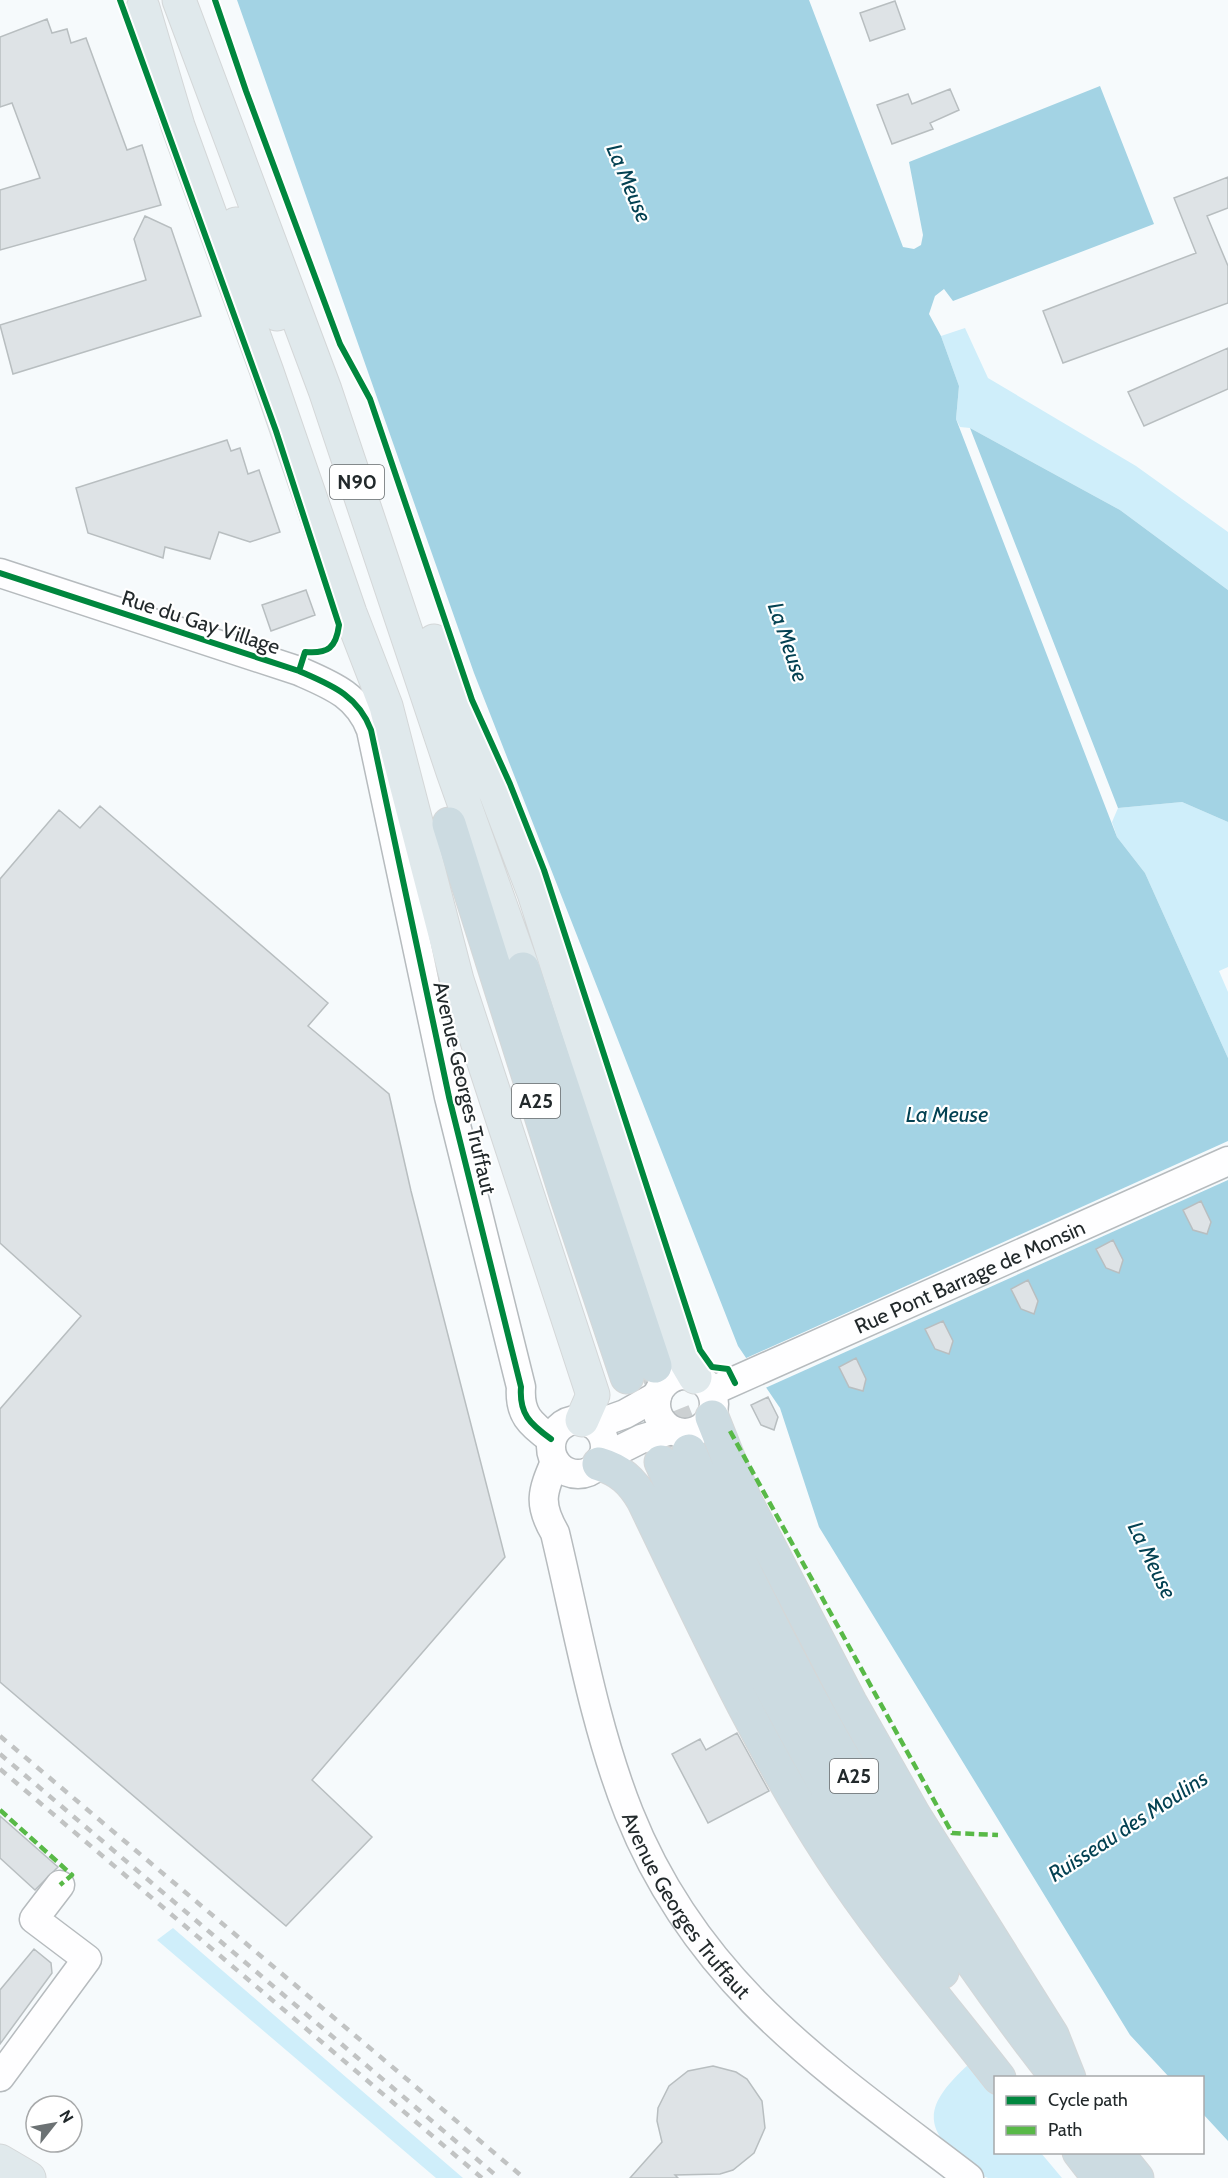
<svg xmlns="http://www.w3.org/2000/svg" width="1228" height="2178" font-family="Cabin,sans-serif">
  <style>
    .green { fill: #cfeefa }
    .water { fill: #a3d3e4 }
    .pier { fill: #f6fafc }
    .building { fill: #dee3e6; stroke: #b8bec0; stroke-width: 1.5 }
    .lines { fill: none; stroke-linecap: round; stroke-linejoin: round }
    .highway-tunnel { stroke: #ccd0d2; stroke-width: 33; stroke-dasharray: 33 16; stroke-linecap: butt }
    .minor-casing { stroke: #b6bbbe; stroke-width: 31 }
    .major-casing { stroke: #d4d7d8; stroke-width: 35 }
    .highway-casing { stroke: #d4d7d8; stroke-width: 35 }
    .minor { stroke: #fefeff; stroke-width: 28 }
    .major { stroke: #e0e9ec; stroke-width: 33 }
    .highway { stroke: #ccdbe1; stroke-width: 33 }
    .rail { stroke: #c1c3c3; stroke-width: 4.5; stroke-dasharray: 8 8; stroke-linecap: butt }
    .quiet { stroke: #58b947; stroke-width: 4.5; stroke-dasharray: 9 4.5; stroke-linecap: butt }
    .cycleway-casing { stroke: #fff; stroke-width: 10 }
    .cycleway { stroke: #00873e; stroke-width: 6 }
    .labels { text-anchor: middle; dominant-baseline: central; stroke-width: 4.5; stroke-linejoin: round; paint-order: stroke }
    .shield { fill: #fff; stroke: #64696b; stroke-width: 1.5 }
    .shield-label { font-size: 20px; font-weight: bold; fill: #22292b }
    .street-label { font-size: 21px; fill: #22292b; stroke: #fff }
    .water-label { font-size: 22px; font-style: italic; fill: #034152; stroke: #fff }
  </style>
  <rect width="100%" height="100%" fill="#f6fafc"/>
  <path class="green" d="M965,328L988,378L1136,466L1228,532V590L1120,510L970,428L960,427L956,419L959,386L941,336Z
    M1182,802L1228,822V967L1219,971L1228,992V1058L1145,873L1117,837L1112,822L1118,808Z
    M173,1928L463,2178H436L157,1940Z
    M969,2064L995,2096L996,2152L1041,2153L1062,2178C1039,2178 1011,2178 988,2178C980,2176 969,2165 962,2159C916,2124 932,2098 969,2064Z"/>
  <path class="water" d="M237,0H809L903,247L914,249L921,245L923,235L909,162L1100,86L1154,224L953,301L944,289L935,296L929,314L941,336L959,386L956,419L1117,837L1145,873L1228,1058V2141L1203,2114L1202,2078L1169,2077L1130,2035L819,1527L780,1408L738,1346L474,673Z
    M970,428L1120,510L1228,590V822L1182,802L1118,808Z"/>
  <path class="pier" d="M1228,1141V1180L763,1389L744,1359Z"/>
  <path class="building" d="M895,1L905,29L870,41L860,13Z
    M47,19L52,33L67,29L71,43L86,38L127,150L142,145L161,205L0,250V190L40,178L12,103L0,107V37Z
    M950,89L959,110L930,123L933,129L892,144L877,105L908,94L912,104Z
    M1228,177V208L1207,216L1228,266V303L1063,363L1043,311L1196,253L1174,198Z
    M145,216L171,228L201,316L13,374L0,325L146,280L134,239Z
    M1228,348V389L1144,426L1128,392Z
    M227,440L231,451L240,448L248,474L259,470L280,532L250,542L219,532L210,559L165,547L163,558L88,533L76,488Z
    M306,590L315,615L271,631L262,605Z
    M100,806L328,1003L308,1026L389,1094L411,1191L505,1557L312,1780L372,1837L286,1926L0,1682V1409L81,1316L0,1243V879L59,810L80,828Z
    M1201,1201L1211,1222L1207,1234L1193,1230L1183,1210Z
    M1113,1240L1123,1260L1119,1273L1106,1268L1096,1249Z
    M1028,1280L1038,1301L1034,1314L1021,1309L1011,1289Z
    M943,1321L953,1341L949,1354L935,1349L925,1329Z
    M856,1358L866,1379L863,1391L849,1387L839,1367Z
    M768,1397L778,1417L774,1430L761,1425L751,1405Z
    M737,1733L769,1791L708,1823L672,1754L700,1739L706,1750Z
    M0,1816L58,1867L35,1890L0,1858Z
    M34,1949L51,1963L52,1973L0,2044V1990Z
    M713,2066L736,2072L747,2079L762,2101L765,2128L754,2153L733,2170L720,2174L675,2175L678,2178H630L662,2142L657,2121L658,2108L669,2086L688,2071Z"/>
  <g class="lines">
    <path class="highway-tunnel" d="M655,1366L689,1451"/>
    <g class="minor-casing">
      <g id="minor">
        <path d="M0,573L299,671C331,685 358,695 371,730L449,1097L521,1387C519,1414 530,1424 551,1439"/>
        <circle cx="685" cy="1404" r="29"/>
        <path id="s1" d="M712,1391L1228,1161"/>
        <circle cx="578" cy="1447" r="27"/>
        <path d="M594,1425L625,1414L657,1396"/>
        <path d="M601,1459L641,1439L671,1430"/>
        <path id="s2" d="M555,1462C542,1492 538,1504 555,1533C577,1625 594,1725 629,1813C698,1986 828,2070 969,2178"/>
        <path d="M0,2077L87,1959L34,1919L60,1885"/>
      </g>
    </g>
    <g class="major-casing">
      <path id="major" d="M179,0L325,390L453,772L523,969
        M143,8L178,126L267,372L350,613L386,706L457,980L593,1395L582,1420
        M236,224L277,314
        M434,641L464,724L497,796L534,893L669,1316L685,1360L695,1377
        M0,2161L29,2178"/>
    </g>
    <g class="highway-casing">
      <path id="highway" d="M449,824L567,1198L627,1377
        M523,969L655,1366
        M712,1417L745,1500L850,1702L914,1815L1052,2035L1069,2078
        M689,1451C786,1672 907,1886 1056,2076
        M661,1462C742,1640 832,1811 942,1972
        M599,1464C620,1470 632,1481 643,1500C701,1620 758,1745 831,1857C881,1934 942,2005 999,2078
        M1079,2152L1099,2178
        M1116,2152L1137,2178"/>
    </g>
    <use href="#minor" class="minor"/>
    <use href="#major" class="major"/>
    <use href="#highway" class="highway"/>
    <path class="rail" d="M0,1736L524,2178
      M0,1754L499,2178
      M0,1769L482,2178"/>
    <path class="quiet" d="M730,1431L952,1833L998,1835
      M0,1810L72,1875L60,1885"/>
    <g class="cycleway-casing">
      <path id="cycleway" d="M120,0L276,431L339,625C336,648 328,654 305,652L299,671
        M215,0L246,91L340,344L370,399L472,700L510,784L544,870L700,1350L712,1367L728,1369L735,1383
        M0,573L299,671C331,685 358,695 371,730L449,1097L521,1387C519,1414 530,1424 551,1439"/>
    </g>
    <use href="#cycleway" class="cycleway"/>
  </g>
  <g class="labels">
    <g class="shield">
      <rect x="330" y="465" width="54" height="34" rx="4.5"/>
      <rect x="512" y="1084" width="48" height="34" rx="4.5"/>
      <rect x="830" y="1759" width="48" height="34" rx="4.5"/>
    </g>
    <g class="shield-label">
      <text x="357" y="482">N90</text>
      <text x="536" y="1101">A25</text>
      <text x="854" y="1776">A25</text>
    </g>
    <g class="street-label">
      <text transform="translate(201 622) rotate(18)">Rue du Gay Village</text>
      <text transform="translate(465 1088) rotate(77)">Avenue Georges Truffaut</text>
      <text stroke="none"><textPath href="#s1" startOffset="282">Rue Pont Barrage de Monsin</textPath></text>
      <text stroke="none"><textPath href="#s2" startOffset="474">Avenue Georges Truffaut</textPath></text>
    </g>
    <g class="water-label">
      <text transform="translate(629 183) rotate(67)">La Meuse</text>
      <text transform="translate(788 642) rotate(71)">La Meuse</text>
      <text x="947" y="1114">La Meuse</text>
      <text transform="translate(1152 1560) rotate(64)">La Meuse</text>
      <text transform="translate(1128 1826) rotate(-33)">Ruisseau des Moulins</text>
    </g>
  </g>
  <rect x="994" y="2076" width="210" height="78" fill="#ffffff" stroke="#a7a9aa" stroke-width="1.5"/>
  <rect x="1006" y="2096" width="30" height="9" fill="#00873e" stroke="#a7a9aa" stroke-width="1.5"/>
  <text x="1048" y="2106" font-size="18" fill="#22292b">Cycle path</text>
  <rect x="1006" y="2126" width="30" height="9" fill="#58b947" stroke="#a7a9aa" stroke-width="1.5"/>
  <text x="1048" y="2136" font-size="18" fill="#22292b">Path</text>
  <g transform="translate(54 2124) rotate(59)"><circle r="28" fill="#ffffff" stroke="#a7a9aa" stroke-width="1.5"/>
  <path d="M0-4.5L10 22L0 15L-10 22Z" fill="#6c7274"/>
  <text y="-9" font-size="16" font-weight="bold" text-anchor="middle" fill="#22292b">N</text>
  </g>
</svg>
